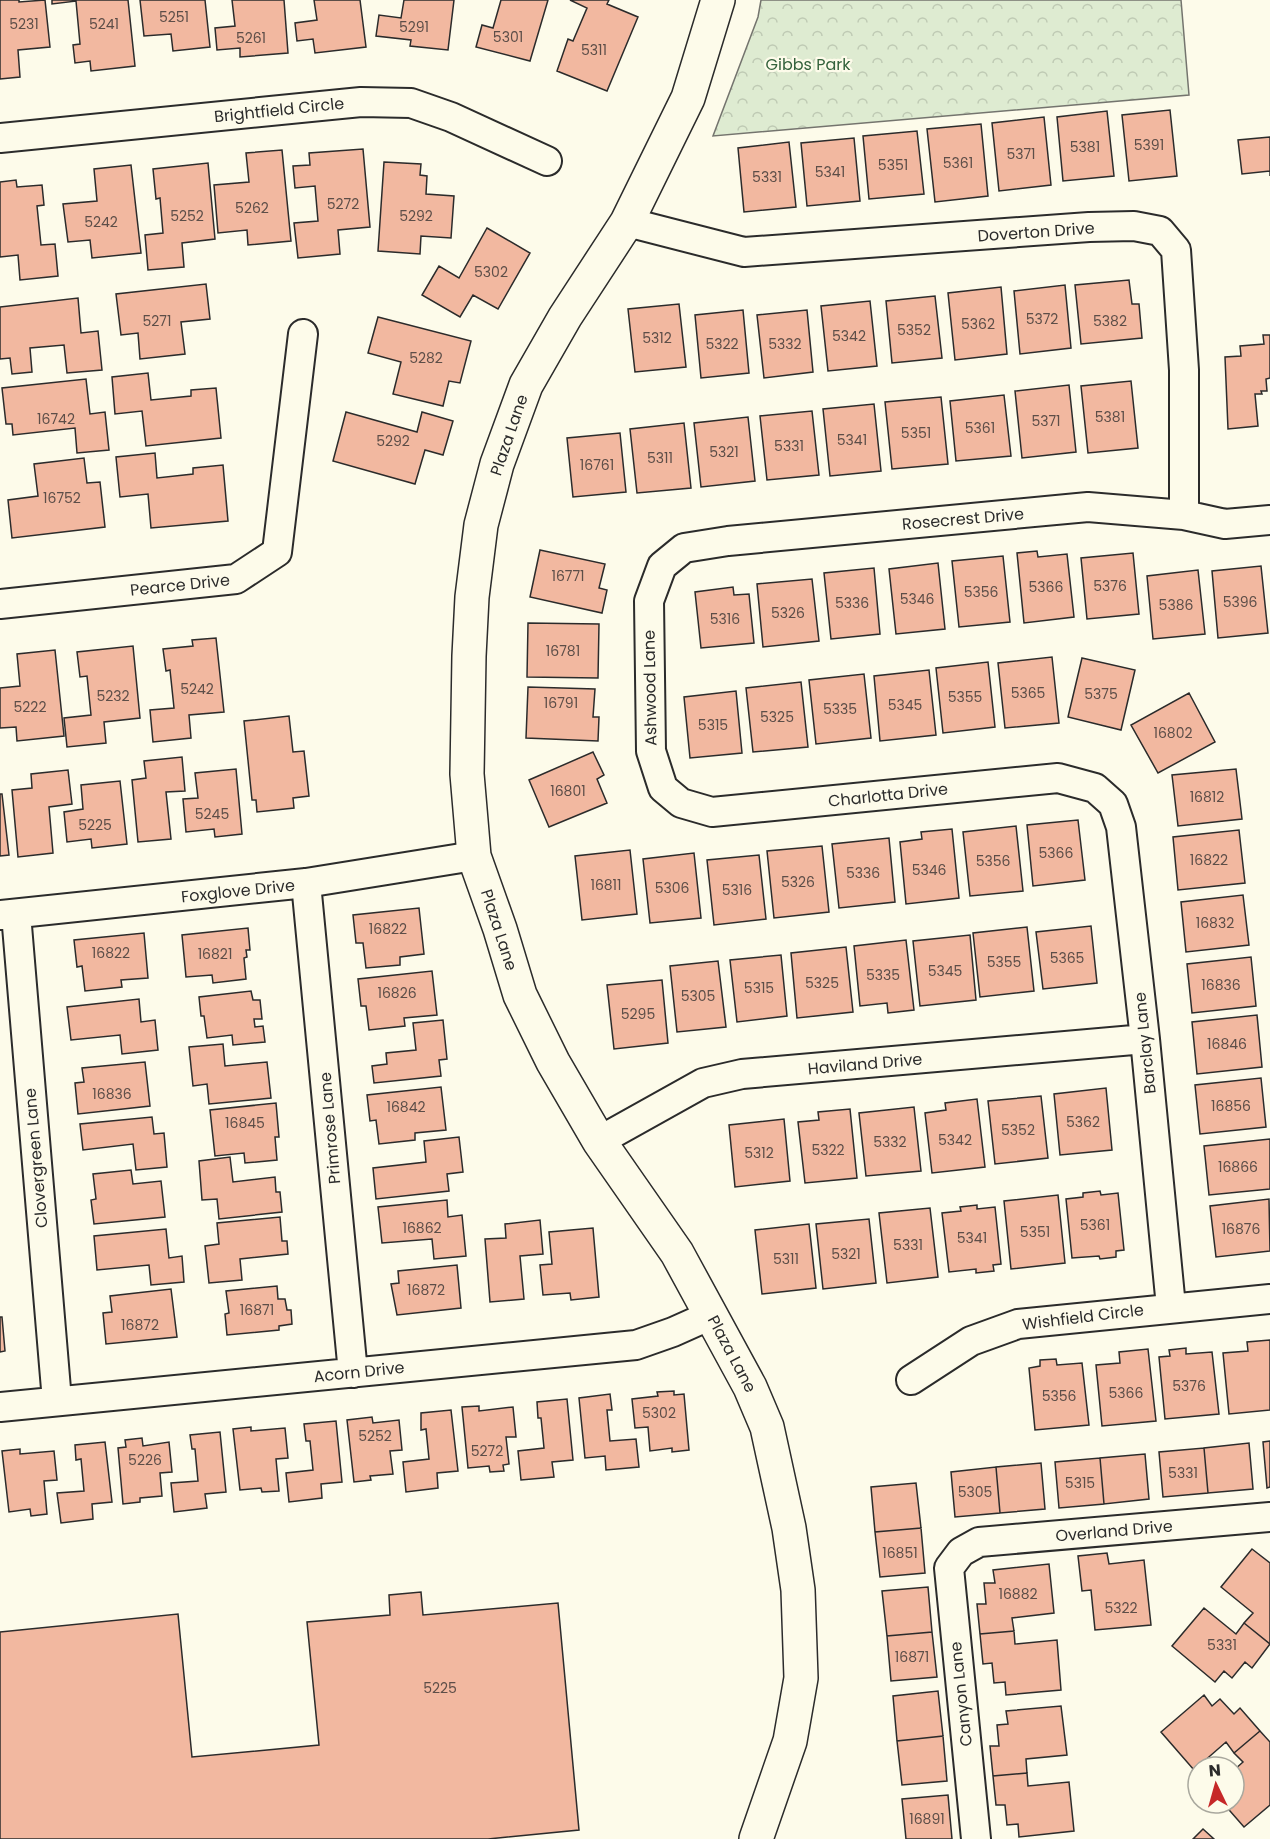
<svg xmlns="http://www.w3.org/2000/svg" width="1270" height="1839" font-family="Poppins,sans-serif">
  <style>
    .park { fill: url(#park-crowns); stroke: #74746e; stroke-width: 1.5 }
    .building { fill: #f2b8a0; stroke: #2b2b2b; stroke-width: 1.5 }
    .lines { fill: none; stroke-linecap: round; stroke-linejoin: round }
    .street-casing { stroke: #2b2b2b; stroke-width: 32 }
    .secondary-casing { stroke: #2b2b2b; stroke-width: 36 }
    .street { stroke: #fdfbea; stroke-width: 28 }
    .secondary { stroke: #fdfbea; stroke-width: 33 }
    .labels { text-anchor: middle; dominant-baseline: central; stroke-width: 4.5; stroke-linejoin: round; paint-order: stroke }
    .number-label { font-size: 14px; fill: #5d4e48 }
    .park-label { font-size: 16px; fill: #34623c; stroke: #fdfbea }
    .street-label { font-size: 16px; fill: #2b2b2b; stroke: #fdfbea }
  </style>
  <defs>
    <pattern id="park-crowns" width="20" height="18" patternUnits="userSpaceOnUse" patternTransform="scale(1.5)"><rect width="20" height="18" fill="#deebd1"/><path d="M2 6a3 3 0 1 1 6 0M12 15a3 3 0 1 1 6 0" fill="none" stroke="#bfcab4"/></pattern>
  </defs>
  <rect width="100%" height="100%" fill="#fdfbea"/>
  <path class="park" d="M761,0H1181L1189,95L713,136L758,17Z"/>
  <path class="building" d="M0,0H19V2L45,0L50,47L18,50L20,77L0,79Z
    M52,0H128L135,66L91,71L90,61L75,63L73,45L80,44L76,1L52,4Z
    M140,0H205L210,47L173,51L171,34L144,36Z
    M232,0H284L288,53L240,57V48L217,50L215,28L235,26Z
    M314,0H360L366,47L315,53L313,39L297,41L295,23L317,20Z
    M404,0H454L448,50L410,46L411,40L376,36L379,15L401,18Z
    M501,0H548L530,61L476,47L482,25L493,28Z
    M609,0L607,4L638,17L607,91L557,71L568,39L573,41L587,8L570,0Z
    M1170,110L1177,176L1129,181L1122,115Z
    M1107,111L1114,176L1063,181L1057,117Z
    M1044,117L1051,185L999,191L992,123Z
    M981,124L988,196L935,202L927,129Z
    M917,131L924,194L869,199L863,136Z
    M1270,137V176V171L1242,174L1238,140Z
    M854,138L860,201L807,206L801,143Z
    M789,142L796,207L744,212L738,148Z
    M363,149L370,227L338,230L340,254L298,258L294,223L318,221L315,186L295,188L293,166L310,165L309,153Z
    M282,150L291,241L248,245L247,230L218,233L214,185L249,182L246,153Z
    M384,162L421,164L420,175L427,176L426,194L454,196L451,238L421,236L420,254L378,251Z
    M208,163L215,239L182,243L184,267L148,270L145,235L163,233L160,198L156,199L153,169Z
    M131,165L141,253L92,258L90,240L68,242L63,204L97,201L94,169Z
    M16,180L17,187L42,185L44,205L37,206L41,245L55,244L58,276L20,280L18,255L0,257V182Z
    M487,228L530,253L498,309L473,295L460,317L422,295L439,266L459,278Z
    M1129,280L1132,304H1139L1142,338L1081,344L1075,285Z
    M206,284L210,319L181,322L185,354L140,359L138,333L121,335L116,294Z
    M1065,285L1071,348L1020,354L1014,291Z
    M1001,287L1007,354L955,360L948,293Z
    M935,296L942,358L892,363L886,301Z
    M78,298L81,333L98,331L102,370L67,373L64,345L30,348L32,372L12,374L10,358L0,359V307Z
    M870,301L877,366L828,371L821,306Z
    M679,304L686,367L635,372L628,309Z
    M743,310L749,373L701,378L695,315Z
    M807,310L813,372L764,378L757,315Z
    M378,317L471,341L460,383L449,381L443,406L393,394L401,362L368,353Z
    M1263,335H1270V378L1266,379L1267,391H1261L1262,394H1255L1258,426L1228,429L1225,357L1241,356L1240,346L1264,344Z
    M148,373L151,400L191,396V390L216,388L221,438L146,446L142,411L115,414L112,377Z
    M86,379L90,414L105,412L109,450L77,453L75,428L13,435L12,424H6L2,388Z
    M1131,381L1138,448L1088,453L1081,386Z
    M1069,385L1076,452L1022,458L1015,391Z
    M1004,395L1011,456L956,461L950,401Z
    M941,397L948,464L892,469L885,402Z
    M874,404L881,471L830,476L823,409Z
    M812,411L819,475L767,480L760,416Z
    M346,412L417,432L422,412L453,421L443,455L425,450L415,484L333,461Z
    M748,417L755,481L701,487L694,423Z
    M684,423L691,488L637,493L630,429Z
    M620,433L626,492L573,497L567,438Z
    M155,453L157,478L193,474V468L223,465L228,521L151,528L148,494L120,497L116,457Z
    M84,458L87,483L100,482L105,527L12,538L8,500L38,496L34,464Z
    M540,550L605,564L599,588L607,590L602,613L530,597Z
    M1037,551L1038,557L1067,554L1074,617L1024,623L1017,553Z
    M1133,553L1139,614L1087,619L1081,558Z
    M1003,556L1010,622L959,627L952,561Z
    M938,563L945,629L896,634L889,569Z
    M1261,566L1268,633L1218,638L1212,571Z
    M874,568L880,634L831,639L824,573Z
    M1198,570L1205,634L1153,639L1147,576Z
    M812,579L819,641L763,647L757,584Z
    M733,587L734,595L749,594L754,643L701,648L695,592Z
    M528,623L599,624L598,678L527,677Z
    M216,638L224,712L189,715L191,738L153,742L150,710L174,708L170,670L166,671L163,649L193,646L192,640Z
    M133,646L140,718L104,722L106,743L67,747L64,718L91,715L87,676L80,677L77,652Z
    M55,650L64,736L17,741L16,727L0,728V688L20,686L17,654Z
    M1052,657L1059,723L1005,728L998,663Z
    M1082,658L1135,670L1121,730L1068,717Z
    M988,662L995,727L943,733L936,668Z
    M929,670L936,735L880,741L874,676Z
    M864,674L871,738L816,744L809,680Z
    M801,682L808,747L753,752L746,688Z
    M528,687L595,689L593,717H599L598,741L526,738Z
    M736,691L742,753L690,758L684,697Z
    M1189,693L1215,742L1158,773L1131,725Z
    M289,716L293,752L304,751L309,796L293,798L294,808L257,812L256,800H252L244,721Z
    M593,752L604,775L597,779L607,803L549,827L529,780Z
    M182,757L185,791L166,792L171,839L138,842L132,780L146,778L144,761Z
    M236,769L242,834L215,837L214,829L186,832L183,799L198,798L195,773Z
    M1236,769L1242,819L1178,826L1172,775Z
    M68,770L72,804L49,807L53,853L18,857L12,790L32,788L31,774Z
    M120,781L127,844L92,848L91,839L67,842L64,812L83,809L81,785Z
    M0,794H2L9,855L0,856Z
    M1078,820L1085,880L1033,886L1027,825Z
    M1016,826L1023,891L970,896L963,832Z
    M952,829L959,898L906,904L900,842L922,839L921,832Z
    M1239,830L1245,883L1178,890L1173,837Z
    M889,838L895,902L839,908L832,844Z
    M822,846L829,912L774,918L767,851Z
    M630,850L637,914L582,920L575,856Z
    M694,853L701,918L650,923L643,859Z
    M759,855L766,919L714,925L707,860Z
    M1243,895L1249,945L1186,952L1181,902Z
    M419,908L424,954L400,957V965L366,968L363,943H356L353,915Z
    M1091,926L1097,983L1043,989L1036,932Z
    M1027,927L1034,991L980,997L973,933Z
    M248,928L250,950H246L247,957L244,958L246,979L213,983L212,975L186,977L182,935Z
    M144,933L148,978L121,980L122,987L85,991L82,966L77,967L74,940Z
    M970,935L976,1000L920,1006L913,941Z
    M906,940L914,1010L888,1013L887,1003L860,1006L854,946Z
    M846,947L853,1012L797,1018L791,953Z
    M781,955L787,1016L737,1022L730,960Z
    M1251,957L1256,1006L1192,1013L1187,964Z
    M718,961L726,1027L677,1032L670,966Z
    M432,971L437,1015L404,1018L405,1026L369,1030L366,1006H361L358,979Z
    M662,980L668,1043L614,1049L607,985Z
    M251,991L253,1000H260L262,1019H254L255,1027L263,1026L265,1042L233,1045L232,1035L207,1038L204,1016H201L199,997Z
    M139,999L141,1022L155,1020L158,1050L122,1054L120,1035L71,1040L67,1007Z
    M1257,1015L1262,1067L1197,1074L1192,1022Z
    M443,1020L447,1059L439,1060L441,1076L374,1083L372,1066L387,1064L386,1053L416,1050L413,1023Z
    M223,1044L225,1066L267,1062L271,1098L209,1104L207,1084L193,1086L189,1047Z
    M145,1062L150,1106L78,1114L75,1083L84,1082L82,1068Z
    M1261,1078L1266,1127L1200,1134L1195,1085Z
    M441,1087L446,1130L415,1133V1140L379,1144L376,1120L370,1121L367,1095Z
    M1106,1088L1112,1150L1060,1155L1054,1094Z
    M1041,1096L1048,1158L995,1164L988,1101Z
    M977,1099L985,1167L932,1173L925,1113L946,1110L945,1103Z
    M276,1103L279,1137H275L277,1160L245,1163L244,1153L215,1156L210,1110Z
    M914,1107L921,1171L866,1176L859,1113Z
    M850,1109L857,1178L805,1183L798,1122L819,1120L818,1112Z
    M152,1117L154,1134L164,1133L167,1167L136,1170L133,1144L83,1150L80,1124Z
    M784,1119L790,1181L735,1187L729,1125Z
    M459,1137L463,1172L447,1174L449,1191L376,1199L373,1168L426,1162L424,1141Z
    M1270,1139V1189L1209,1195L1204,1146Z
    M230,1157L233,1182L275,1177L276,1192H280L282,1212L219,1219L217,1199L202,1200L199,1161Z
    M131,1170L133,1184L161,1181L165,1217L94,1224L91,1200L96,1199L93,1174Z
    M1100,1191L1101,1195L1118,1193L1124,1250L1116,1251V1257L1100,1259L1099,1256L1072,1258L1066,1199L1083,1197V1193Z
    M1058,1195L1065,1263L1011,1269L1004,1201Z
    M1269,1199L1270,1251L1216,1257L1210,1206Z
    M447,1200L448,1217L462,1215L466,1256L434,1259L432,1239L382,1243L378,1207Z
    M977,1205V1209L995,1207L1001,1264L993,1265L994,1271L976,1273V1269L949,1272L942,1213L961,1211L960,1207Z
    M930,1208L938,1277L887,1283L879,1213Z
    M280,1217L282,1241H287L288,1254L240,1259L242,1280L209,1283L205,1246L219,1244L217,1223Z
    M869,1219L876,1283L823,1289L816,1224Z
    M540,1220L543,1254L520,1256L524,1299L490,1302L485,1239L506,1238L505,1224Z
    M809,1224L816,1288L762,1294L755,1230Z
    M593,1228L599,1297L571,1300L570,1293L543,1295L540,1265L552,1264L549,1232Z
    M166,1229L169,1258L182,1256L184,1282L151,1285L149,1265L97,1270L94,1236Z
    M457,1265L461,1308L397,1315L391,1284L399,1283L398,1271Z
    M277,1286L278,1299H285L287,1310H291L292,1324L279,1326V1330L227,1335L225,1314L229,1313L226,1291Z
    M171,1289L177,1337L106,1344L103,1313L112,1312L110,1296Z
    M0,1317H2L5,1351L0,1352Z
    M1270,1340V1410L1229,1414L1223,1353L1248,1351L1247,1342Z
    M1186,1348V1354L1212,1352L1219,1414L1165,1419L1159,1357L1170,1356L1169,1350Z
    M1148,1349L1156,1421L1102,1426L1096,1365L1120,1363L1119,1352Z
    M1056,1359L1057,1365L1082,1363L1089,1425L1035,1430L1029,1368L1040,1366V1360Z
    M674,1391V1395L684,1394L689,1450L672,1452V1448L650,1451L648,1427L635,1428L632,1399L658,1396L657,1392Z
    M610,1394L612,1410H607L610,1441L636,1439L639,1467L606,1470L605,1456L585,1458L579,1398Z
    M567,1399L573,1460L552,1462L554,1477L521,1480L518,1451L544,1448L541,1418H538L537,1402Z
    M479,1406V1411L513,1407L516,1437H506L509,1464L503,1465L504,1471L490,1472L489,1466L468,1468L462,1407Z
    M451,1410L458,1471L437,1473L438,1488L406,1492L403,1462L429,1459L426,1429L421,1430V1413Z
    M372,1417L373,1423L399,1420L402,1450L390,1451L393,1474L370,1476L371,1480L354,1482L347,1420Z
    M336,1421L342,1482L321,1484L322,1498L289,1502L286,1473L313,1470L310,1441H306L304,1424Z
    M251,1427V1431L285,1428L288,1458L276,1459L279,1491L262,1492L261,1488L240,1490L233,1429Z
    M220,1432L226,1492L205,1494L207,1508L174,1512L171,1483L198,1481L195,1449H192L190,1435Z
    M142,1438L143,1446L169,1442L172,1472L160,1473L162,1496L140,1498V1502L123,1504L118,1448L126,1447L125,1440Z
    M1270,1441V1487L1267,1488L1263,1442Z
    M105,1442L112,1502L92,1504L93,1519L61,1523L57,1493L84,1491L81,1459L76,1460L75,1445Z
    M1249,1443L1253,1489L1208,1493L1204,1448Z
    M1204,1448L1208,1493L1163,1497L1159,1452Z
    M20,1449V1454L54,1451L57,1480L44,1481L47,1514L31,1516L30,1509L9,1512L2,1451Z
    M1145,1454L1149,1499L1104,1504L1100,1458Z
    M1100,1458L1104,1504L1059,1508L1055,1462Z
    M1041,1463L1045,1509L1000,1513L996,1467Z
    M996,1467L1000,1513L955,1517L951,1472Z
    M916,1483L921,1528L875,1532L871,1487Z
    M921,1528L925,1573L880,1577L875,1532Z
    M1252,1549L1270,1563V1644L1244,1623L1253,1613L1221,1587Z
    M1107,1553L1109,1564L1144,1560L1151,1625L1095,1630L1091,1590L1082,1591L1078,1556Z
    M1049,1564L1054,1613L1012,1618L1014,1631L980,1634L977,1604H986L984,1583H995L993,1570Z
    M928,1587L932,1632L887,1636L882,1591Z
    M421,1592L423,1615L558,1603L579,1830L488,1839H0V1632L178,1614L192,1757L319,1745L307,1622L390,1615L389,1595Z
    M1204,1608L1236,1634L1244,1623L1270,1644L1252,1668L1245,1662L1232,1678L1224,1671L1215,1682L1172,1646Z
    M1014,1631L1015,1644L1057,1640L1061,1690L1006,1695L1005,1682L994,1683L992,1663L983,1664L980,1634Z
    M932,1632L937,1677L891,1681L887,1636Z
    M938,1691L943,1736L897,1741L893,1696Z
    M1204,1695L1212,1706L1220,1699L1234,1714L1240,1708L1260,1731L1234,1753L1226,1742L1194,1770L1161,1732Z
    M1061,1706L1067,1755L1026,1759L1027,1773L993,1776L990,1746H999L997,1725L1008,1724L1006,1711Z
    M1260,1731L1270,1742V1805L1244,1827L1223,1803H1234V1770L1243,1762L1234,1753Z
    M943,1736L947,1781L902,1785L897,1741Z
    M1027,1773L1028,1786L1069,1782L1074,1831L1019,1837L1018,1824L1007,1825L1005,1805H996L993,1776Z
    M948,1795L952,1839H906L902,1799Z
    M1203,1829L1214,1839H1193Z"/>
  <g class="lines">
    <g class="street-casing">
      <path id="street" d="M0,138L361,102L411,103L451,117L547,161
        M627,222L744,252L1089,227L1134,226L1160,231L1176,250L1184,370V515
        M0,604L236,579L277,552L303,334
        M306,883L353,1373
        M16,914L57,1401
        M0,915L306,883L474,856
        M599,1141L703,1083L742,1074L1145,1039
        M1171,1307L1145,1039L1121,827L1113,804L1095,788L1058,778L712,812L681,803L663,788L651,751L649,601L662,566L684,548L728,541L1088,507L1184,515L1225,524L1270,520
        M911,1380L971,1341L1018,1324L1270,1299
        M0,1407L636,1345L673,1332L711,1315
        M976,1839L949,1568L961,1552L979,1542L1270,1517"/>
    </g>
    <g class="secondary-casing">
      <path id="secondary" d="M718,0L688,98L627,222L565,317L526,385L497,464L481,525L472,597L469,656L467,774L474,856L500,929L520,995L553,1062L599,1141L677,1253L750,1387L767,1427L789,1528L798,1590L801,1678L790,1741L756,1839"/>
    </g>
    <use href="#street" class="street"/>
    <use href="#secondary" class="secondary"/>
  </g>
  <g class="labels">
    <g class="number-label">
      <text x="174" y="17">5251</text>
      <text x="24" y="24">5231</text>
      <text x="104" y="24">5241</text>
      <text x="414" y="27">5291</text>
      <text x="508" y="37">5301</text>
      <text x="251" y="38">5261</text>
      <text x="594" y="50">5311</text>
      <text x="1149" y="145">5391</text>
      <text x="1085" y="147">5381</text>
      <text x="1021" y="154">5371</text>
      <text x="958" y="163">5361</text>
      <text x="893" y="165">5351</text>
      <text x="830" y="172">5341</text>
      <text x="767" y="177">5331</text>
      <text x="343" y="204">5272</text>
      <text x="252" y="208">5262</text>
      <text x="187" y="216">5252</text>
      <text x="416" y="216">5292</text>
      <text x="101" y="222">5242</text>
      <text x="491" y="272">5302</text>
      <text x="1042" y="319">5372</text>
      <text x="157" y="321">5271</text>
      <text x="1110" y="321">5382</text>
      <text x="978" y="324">5362</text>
      <text x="914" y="330">5352</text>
      <text x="849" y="336">5342</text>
      <text x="657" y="338">5312</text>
      <text x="722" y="344">5322</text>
      <text x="785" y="344">5332</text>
      <text x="426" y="358">5282</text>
      <text x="1110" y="417">5381</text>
      <text x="56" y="419">16742</text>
      <text x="1046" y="421">5371</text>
      <text x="980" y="428">5361</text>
      <text x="916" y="433">5351</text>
      <text x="852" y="440">5341</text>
      <text x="393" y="441">5292</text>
      <text x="789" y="446">5331</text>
      <text x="724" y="452">5321</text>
      <text x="660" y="458">5311</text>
      <text x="597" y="465">16761</text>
      <text x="62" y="498">16752</text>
      <text x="568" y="576">16771</text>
      <text x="1110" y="586">5376</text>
      <text x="1046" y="587">5366</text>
      <text x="981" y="592">5356</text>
      <text x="917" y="599">5346</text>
      <text x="1240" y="602">5396</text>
      <text x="852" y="603">5336</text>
      <text x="1176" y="605">5386</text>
      <text x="788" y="613">5326</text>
      <text x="725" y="619">5316</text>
      <text x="563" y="651">16781</text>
      <text x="197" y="689">5242</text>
      <text x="1028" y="693">5365</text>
      <text x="1101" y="694">5375</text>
      <text x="113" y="696">5232</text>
      <text x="965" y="697">5355</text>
      <text x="561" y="703">16791</text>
      <text x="905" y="705">5345</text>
      <text x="30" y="707">5222</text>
      <text x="840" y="709">5335</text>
      <text x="777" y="717">5325</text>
      <text x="713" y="725">5315</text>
      <text x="1173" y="733">16802</text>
      <text x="568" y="791">16801</text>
      <text x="1207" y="797">16812</text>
      <text x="212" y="814">5245</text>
      <text x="95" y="825">5225</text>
      <text x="1056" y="853">5366</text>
      <text x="1209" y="860">16822</text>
      <text x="993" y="861">5356</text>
      <text x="929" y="870">5346</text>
      <text x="863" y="873">5336</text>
      <text x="798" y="882">5326</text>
      <text x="606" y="885">16811</text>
      <text x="672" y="888">5306</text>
      <text x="737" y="890">5316</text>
      <text x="1215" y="923">16832</text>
      <text x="388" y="929">16822</text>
      <text x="111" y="953">16822</text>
      <text x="215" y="954">16821</text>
      <text x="1067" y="958">5365</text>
      <text x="1004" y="962">5355</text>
      <text x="945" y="971">5345</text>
      <text x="883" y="975">5335</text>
      <text x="822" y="983">5325</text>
      <text x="1221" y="985">16836</text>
      <text x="759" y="988">5315</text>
      <text x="397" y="993">16826</text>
      <text x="698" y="996">5305</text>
      <text x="638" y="1014">5295</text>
      <text x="1227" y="1044">16846</text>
      <text x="112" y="1094">16836</text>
      <text x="1231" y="1106">16856</text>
      <text x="406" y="1107">16842</text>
      <text x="1083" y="1122">5362</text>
      <text x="245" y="1123">16845</text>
      <text x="1018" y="1130">5352</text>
      <text x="955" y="1140">5342</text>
      <text x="890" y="1142">5332</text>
      <text x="828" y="1150">5322</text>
      <text x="759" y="1153">5312</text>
      <text x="1238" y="1167">16866</text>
      <text x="1095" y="1225">5361</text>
      <text x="422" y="1228">16862</text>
      <text x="1241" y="1229">16876</text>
      <text x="1035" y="1232">5351</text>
      <text x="972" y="1238">5341</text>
      <text x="908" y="1245">5331</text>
      <text x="846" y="1254">5321</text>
      <text x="786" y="1259">5311</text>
      <text x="426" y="1290">16872</text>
      <text x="257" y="1310">16871</text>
      <text x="140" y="1325">16872</text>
      <text x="1189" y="1386">5376</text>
      <text x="1126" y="1393">5366</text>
      <text x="1059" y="1396">5356</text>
      <text x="659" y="1413">5302</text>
      <text x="375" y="1436">5252</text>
      <text x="487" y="1451">5272</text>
      <text x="145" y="1460">5226</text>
      <text x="1183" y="1473">5331</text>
      <text x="1080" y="1483">5315</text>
      <text x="975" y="1492">5305</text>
      <text x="900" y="1553">16851</text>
      <text x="1018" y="1594">16882</text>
      <text x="1121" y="1608">5322</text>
      <text x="1222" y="1645">5331</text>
      <text x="912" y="1657">16871</text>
      <text x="440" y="1688">5225</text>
      <text x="927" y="1819">16891</text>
    </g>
    <g class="park-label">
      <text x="808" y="64">Gibbs Park</text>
    </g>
    <g class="street-label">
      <text transform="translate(279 110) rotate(-6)">Brightfield Circle</text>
      <text transform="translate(1036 232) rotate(-4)">Doverton Drive</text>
      <text transform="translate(509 435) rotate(-71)">Plaza Lane</text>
      <text transform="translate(963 519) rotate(-5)">Rosecrest Drive</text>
      <text transform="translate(180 585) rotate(-6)">Pearce Drive</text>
      <text transform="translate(650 688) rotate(-91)">Ashwood Lane</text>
      <text transform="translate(888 795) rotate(-6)">Charlotta Drive</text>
      <text transform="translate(238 891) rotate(-6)">Foxglove Drive</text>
      <text transform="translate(499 930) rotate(72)">Plaza Lane</text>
      <text transform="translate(1145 1043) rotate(-96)">Barclay Lane</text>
      <text transform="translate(865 1064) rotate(-5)">Haviland Drive</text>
      <text transform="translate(330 1128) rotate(-95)">Primrose Lane</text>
      <text transform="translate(36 1158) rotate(-95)">Clovergreen Lane</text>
      <text transform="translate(1083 1317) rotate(-7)">Wishfield Circle</text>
      <text transform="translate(732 1354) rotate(62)">Plaza Lane</text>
      <text transform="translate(359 1372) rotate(-6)">Acorn Drive</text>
      <text transform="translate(1114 1531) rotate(-5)">Overland Drive</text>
      <text transform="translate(961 1694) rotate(-96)">Canyon Lane</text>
    </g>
  </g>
  <g transform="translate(1216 1785) rotate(355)"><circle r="28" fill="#fdfbea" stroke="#a9a89e" stroke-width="1.5"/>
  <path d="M0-4.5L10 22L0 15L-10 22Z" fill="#c62828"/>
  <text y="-9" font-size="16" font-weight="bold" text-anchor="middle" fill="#2b2b2b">N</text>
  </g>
</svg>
